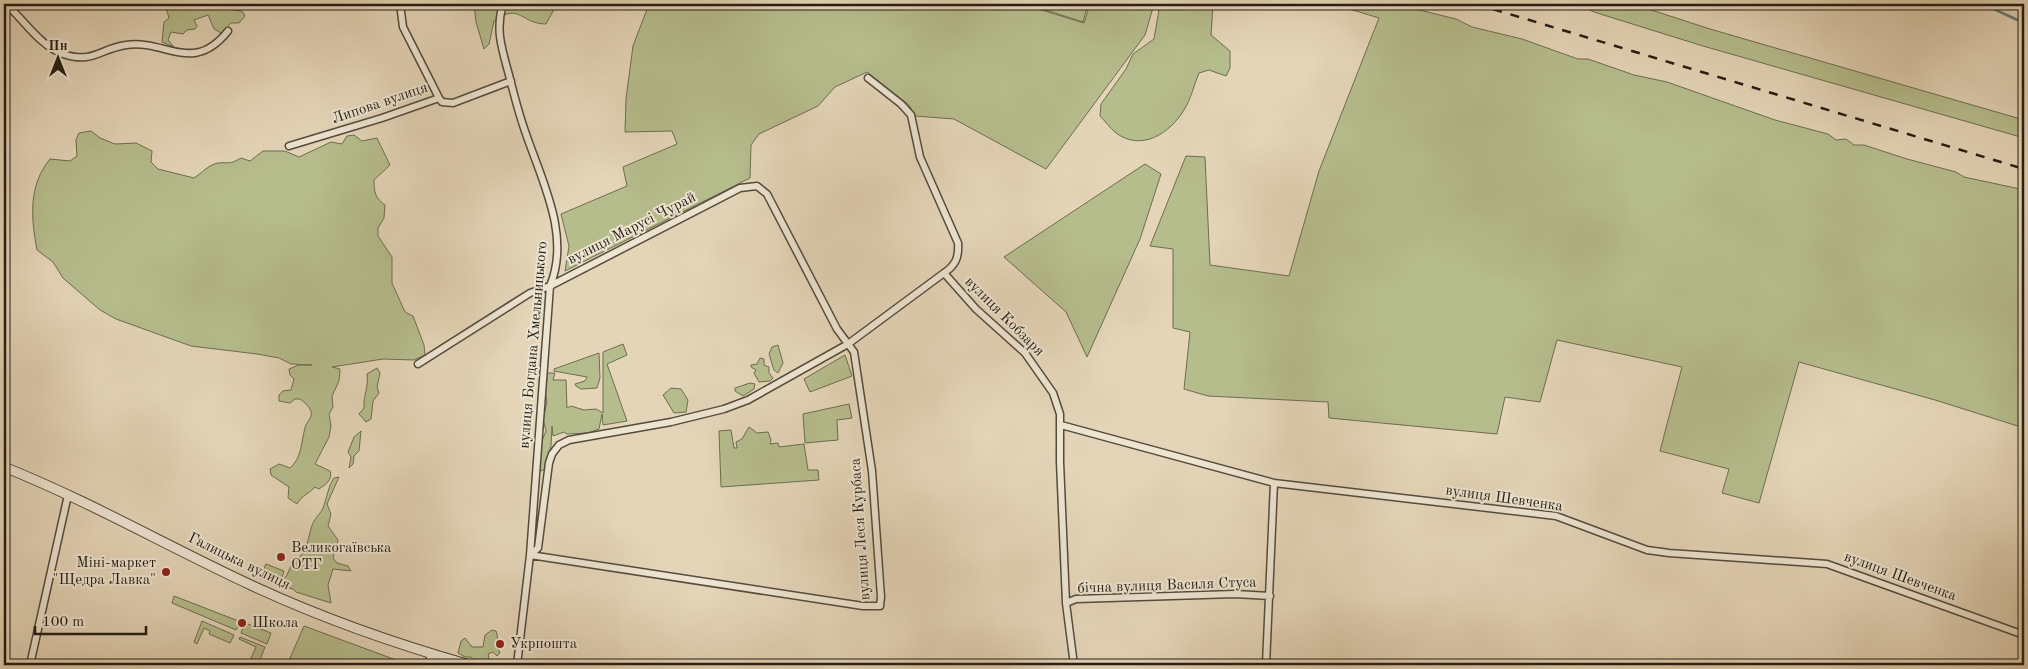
<svg xmlns="http://www.w3.org/2000/svg" width="2028" height="669" font-family="'Old Standard TT',serif">
  <style>
    .green { fill: #b6bd8d; stroke: #6d6d50 }
    .lines { fill: none; stroke-linecap: round; stroke-linejoin: round }
    .stream { stroke: #697a74; stroke-width: 2.5 }
    .minor-casing { stroke: #544b3c; stroke-width: 9 }
    .tertiary-casing { stroke: #544b3c; stroke-width: 11 }
    .minor { stroke: #ede4d1; stroke-width: 6 }
    .tertiary { stroke: #ede4d1; stroke-width: 9 }
    .rail { stroke: #241d13; stroke-width: 2.5; stroke-dasharray: 9 9; stroke-linecap: butt }
    .poi-dot { fill: #8f2418; stroke: #ede4d1; stroke-width: 2 }
    .labels { text-anchor: middle; dominant-baseline: central; stroke-width: 4; stroke-linejoin: round; paint-order: stroke }
    .street-label { font-size: 15px; fill: #241d13; stroke: #ede4d1 }
    .poi-label { font-size: 15px; fill: #241d13; stroke: #ede4d1; text-anchor: start }
  </style>
  <rect width="100%" height="100%" fill="#e4d5b8"/>
  <filter id="stains"><feTurbulence type="fractalNoise" baseFrequency=".004" numOctaves="4"/><feColorMatrix values="0 0 0 0 .2 0 0 0 0 .09 0 0 0 0 .02 0 0 0 .5 -.17"/></filter>
  <radialGradient id="worn" r=".72"><stop offset=".6" stop-color="#630" stop-opacity="0"/><stop offset="1" stop-color="#630" stop-opacity=".3"/></radialGradient>
  <path class="green" d="M165,4H230L233,10L242,11L245,16L239,23H231L221,33L214,29L208,15L194,20L197,26L195,29L187,30L183,34L171,32L168,40L174,47L162,42L164,22L169,18Z
    M474,4H557L546,24C521,24 520,2 494,21L489,44L484,49L476,22Z
    M649,4L677,6L678,4H1022L1084,23L1090,4H1154L1145,35L1046,169L954,119L915,116L909,105L867,72L835,87L818,106L759,134L751,145L750,178L565,271L569,246L561,214L627,186L623,167L677,144L672,131L625,132L626,99L633,46Z
    M1027,4H1088L1083,22Z
    M1160,4H1213L1211,35L1230,51V68L1226,76L1209,70L1199,73C1194,85 1191,99 1184,110C1170,133 1142,152 1116,133C1110,128 1105,121 1100,116L1101,104L1126,69L1133,54L1154,39Z
    M1333,4H1395L1456,19L1472,27L1522,39L1578,59H1588L1634,75L1667,82L1775,120L1828,134L1836,140L1846,139L1854,145H1864L1907,159L1956,172L1964,177L2020,189L2024,193V428L1935,400L1799,362L1759,503L1722,493L1729,469L1660,451L1682,367L1557,340L1540,402L1505,397L1497,434L1329,418L1328,402L1208,396L1184,389L1190,332L1173,328V249L1150,246L1186,156L1205,157L1210,265L1289,276L1319,171L1379,18Z
    M1575,4H1633L1710,29L2024,120V138L1703,46L1597,13Z
    M91,131L100,138L115,144L136,143L152,151L151,162L158,169L194,178C202,173 208,165 218,163C230,162 229,165 241,158L250,161L263,151H285L299,157L331,142L342,144L347,136L354,135L362,141L377,138L390,165L374,180C374,192 375,198 385,205L384,218L378,228V236L392,257V283L405,312L413,316L424,345L425,355L414,360L383,359L332,367L340,369L339,381L332,396L333,407L329,414L331,426L329,437L315,464L330,471C333,480 326,484 319,489L315,487C309,494 302,495 297,504L288,498L289,487L271,475L270,469L279,464L290,468C302,458 301,442 305,428C306,422 313,418 311,411C309,406 304,402 300,399H295L290,403L279,401V395L283,391L291,390L294,379L290,375L289,369L299,365H312L291,364L279,358L257,354L191,346L116,319L100,310L63,278L53,262L37,250C31,218 28,186 50,159L70,161L77,156L76,140L79,133Z
    M1145,164L1161,174L1140,239L1087,357L1066,312L1004,257Z
    M623,344L627,355L607,364L627,421L603,425L602,414L599,429L588,433L567,434L564,432L553,436L552,426L551,446L545,469L541,471L538,467L541,443L546,431L543,419L547,402L544,387L547,380L546,373H555L553,380H566L567,408L571,406L584,410L596,409L603,413V352Z
    M778,345L783,363L778,373L774,370L769,354L772,347Z
    M599,353L600,378L597,388L581,389L576,386L575,384L585,381L587,377L554,371V369Z
    M845,355L852,376L810,392L804,379Z
    M760,358L764,359V365L769,367V373L773,378L770,381L759,382L754,373L756,370L751,367V365L757,364Z
    M377,368L380,373L377,387L379,393L373,401L371,419L366,422L359,414L364,408C363,396 369,387 367,374Z
    M750,383L755,384L754,389L743,396L735,391V388Z
    M671,388L681,389L688,400L686,412L674,413L663,395Z
    M849,404L852,418L837,420L838,440L805,443L803,414Z
    M749,427L757,433L768,432L771,440L770,444L778,443L779,447L804,444L808,470H818L819,480L721,487L719,431L731,430L734,448H737L736,442L742,439Z
    M361,431L359,451L354,456L353,464L349,468L351,457L348,452L354,437Z
    M339,477L327,504L331,514L328,526L338,540L333,558L337,563L348,566L351,571L333,569L328,585L331,603L296,592L293,589L282,587L281,582L287,575L293,561C310,554 307,534 314,521C317,516 321,513 323,508C327,498 328,486 334,478Z
    M266,564L284,571L279,586L260,578Z
    M174,596L241,622L236,630L172,603Z
    M202,621L234,635L230,643L209,634L210,631L204,628L197,644L194,642Z
    M245,623L271,633L267,644L241,633Z
    M304,626L407,664L406,665H287Z
    M492,630L496,631C499,639 496,646 500,653L497,656L493,652L488,654L490,662L486,665H478L471,657H465L458,653L461,641L465,638L472,647H483L485,635Z
    M240,637L265,647L258,665H248L256,647L239,639Z"/>
  <g class="lines">
    <path class="stream" d="M1983,4L2024,23"/>
    <g class="minor-casing">
      <path id="minor" d="M6,4C24,20 40,46 63,54C93,64 99,49 126,45C166,39 193,75 228,31
        M503,4C495,30 502,49 509,75C514,95 519,115 526,134C542,181 571,236 550,286L530,555L517,665
        M868,78L901,104L911,115L920,157L958,243C959,257 956,265 944,273L976,309L1025,353L1053,393L1060,414V462L1066,603L1074,665
        M439,98L442,102L453,103L511,81
        M289,146L382,118L439,98L403,27L400,4
        M418,364L530,293L550,286L740,188L757,186L767,194L837,329L854,352L872,471L881,597L880,606H863L530,555
        M1061,425L1274,483L1556,516L1647,550L1669,553L1827,564L2024,635
        M530,555L538,548L549,463L552,454L559,445L569,440L671,422L724,409L748,400L848,344L944,273
        M1066,603L1076,599L1235,594L1270,596
        M30,665L68,495
        M428,665L431,654
        M1266,665L1274,483"/>
    </g>
    <g class="tertiary-casing">
      <path id="tertiary" d="M4,467C89,501 169,547 253,586C322,618 396,644 470,665"/>
    </g>
    <use href="#minor" class="minor"/>
    <use href="#tertiary" class="tertiary"/>
    <path class="rail" d="M1476,4L2024,169"/>
  </g>
  <g class="poi-dot">
    <circle cx="281" cy="557" r="5"/>
    <circle cx="166" cy="572" r="5"/>
    <circle cx="242" cy="623" r="5"/>
    <circle cx="500" cy="644" r="5"/>
  </g>
  <g class="labels">
    <g class="street-label">
      <text transform="translate(380 104) rotate(-19)">Липова вулиця</text>
      <text transform="translate(632 229) rotate(-27)">вулиця Марусі Чурай</text>
      <text transform="translate(1004 317) rotate(45)">вулиця Кобзаря</text>
      <text transform="translate(534 345) rotate(-85)">вулиця Богдана Хмельницького</text>
      <text transform="translate(1504 499) rotate(8)">вулиця Шевченка</text>
      <text transform="translate(861 529) rotate(-94)">вулиця Леся Курбаса</text>
      <text transform="translate(239 562) rotate(26)">Галицька вулиця</text>
      <text transform="translate(1900 577) rotate(20)">вулиця Шевченка</text>
      <text transform="translate(1167 586) rotate(-2)">бічна вулиця Василя Стуса</text>
    </g>
    <g class="poi-label">
      <text x="291" y="548">Великогаївська<tspan x="291" dy="17">ОТГ</tspan></text>
      <text x="156" y="563" text-anchor="end">Міні-маркет<tspan x="156" dy="17">"Щедра Лавка"</tspan></text>
      <text x="252" y="623">Школа</text>
      <text x="510" y="644">Укрпошта</text>
    </g>
  </g>
  <rect width="2028" height="669" fill="none" stroke="#e4d5b8" stroke-width="20"/>
  <rect x="5" y="5" width="2018" height="659" fill="none" stroke="#241d13" stroke-width="2.5"/>
  <rect x="10" y="10" width="2008" height="649" fill="none" stroke="#241d13"/>
  <g transform="translate(58 58)" stroke="#ede4d1" stroke-width="4" paint-order="stroke">
  <path d="M0-4L9 19L0 12L-9 19Z" fill="#241d13"/>
  <text y="-8" font-size="14" font-weight="bold" text-anchor="middle" fill="#241d13">Пн</text>
  </g>
  <path d="M35 626v8h111v-8" fill="none" stroke="#241d13" stroke-width="2.5"/>
  <text x="42" y="626" font-size="15" fill="#241d13" stroke="#ede4d1" stroke-width="4" paint-order="stroke">100 m</text>
  <rect width="100%" height="100%" filter="url(#stains)"/>
  <rect width="100%" height="100%" fill="url(#worn)"/>
</svg>
